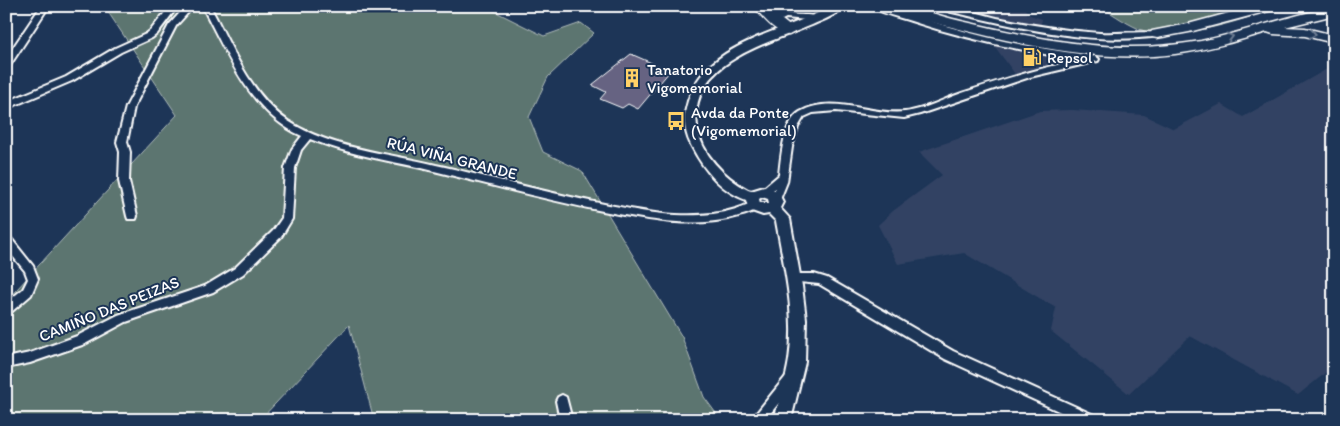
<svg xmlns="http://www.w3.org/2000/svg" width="1340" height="426" font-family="Itim,sans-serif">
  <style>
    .built { fill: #334364 }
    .green { fill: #5c7470; stroke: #aebab8 }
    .building { fill: #666382; stroke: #fff }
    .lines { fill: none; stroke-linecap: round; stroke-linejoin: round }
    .street-casing { stroke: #fff; stroke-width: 4 }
    .secondary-casing { stroke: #fff; stroke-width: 4 }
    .highway-casing { stroke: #fff; stroke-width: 3 }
    .street { fill: #1d3557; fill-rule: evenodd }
    .secondary { fill: #1d3557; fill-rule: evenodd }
    .highway { fill: #1d3557; fill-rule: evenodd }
    .oneway { stroke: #6c7c92 }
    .labels { text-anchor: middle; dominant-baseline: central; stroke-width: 4; stroke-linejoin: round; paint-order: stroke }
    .poi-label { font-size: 16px; fill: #fff; stroke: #1d3557; text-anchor: start }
    .street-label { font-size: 16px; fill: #fff; stroke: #1d3557 }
  </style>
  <rect width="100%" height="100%" fill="#1d3557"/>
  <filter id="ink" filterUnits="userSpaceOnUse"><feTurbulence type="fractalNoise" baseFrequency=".02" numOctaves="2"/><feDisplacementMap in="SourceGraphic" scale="10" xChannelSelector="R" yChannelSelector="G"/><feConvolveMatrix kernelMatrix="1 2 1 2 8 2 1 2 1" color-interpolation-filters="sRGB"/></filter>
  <g filter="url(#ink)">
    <path class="built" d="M977,6H1016L1025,8L1027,14L1042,19L1040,28L972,12Z
      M994,41L1061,56L1065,62L1015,74L993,44Z
      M1334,65V366L1298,395L1190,336L1129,394L1051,331L1056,308L964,253L898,264L878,225L893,211L942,175L919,152L1040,111L1072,110L1144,115L1174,129L1221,104L1243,117Z"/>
    <path class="green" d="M104,6H484L544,36L581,23L594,33L548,77L529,117L543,152L582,171L682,337L704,397L721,420H374L349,325L260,420H6V301L177,115Z
      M1100,6H1277C1249,20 1175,41 1145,31C1131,27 1113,14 1100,6Z"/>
    <path class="building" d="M631,54L670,71L638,109L628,104L622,108L600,99L606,92L592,85Z"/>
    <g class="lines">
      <g class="street-casing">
        <path id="street" d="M41,6H49L9,67L6,68V58Z
          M170,6H178L157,34L152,38L121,52L72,81L6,109V102L66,77L115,48L146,34L151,30Z
          M186,6H194L176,26L134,107L127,142L130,152L129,181L137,216L136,219H128L127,216L119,181L120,152L117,142L126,107L169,25Z
          M202,6H210C231,45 250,95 288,121C331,149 388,153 436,165C494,178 551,194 609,205C631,209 654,214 676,215C696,216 717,215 736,209C742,207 748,204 754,202L759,206C755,212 746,214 739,216C696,229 651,220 608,212C551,201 495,186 438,172C395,161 351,156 310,139L301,150L295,168L292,219L281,237L243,274L213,292L126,322L85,344L30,363L6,368V358L30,353L77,336L118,315L205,286L235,268L273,231L282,218L285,168L292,149L302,136C250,113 227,53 202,6Z
          M765,6H774C790,21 807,10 820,19L816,21L786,18L782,20L774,16Z
          M871,6C894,6 930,22 953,28C997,41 1041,49 1086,55L1090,57L1095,56L1099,59L1098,61L1030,77L920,114L904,118L836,111L813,113L804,117L798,127L792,147L787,182L779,202H773L771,199L776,188L764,196L759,192L779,175C781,158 783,122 800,112C832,93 871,116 905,112C924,110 944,99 962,93C1001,80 1040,68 1079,60C1022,51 966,39 911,21C898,17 882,14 871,6Z
          M936,6C957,6 977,13 997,18C1031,25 1065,31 1100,33C1111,34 1156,30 1161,34C1156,38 1146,37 1139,38C1082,42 1025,29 969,16C959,13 945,12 936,6Z
          M6,236L10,237L33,266L38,279L31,295L10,313L6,315V303L23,289L28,279L25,271L6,248Z
          M793,274H814L827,278L953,351L1096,416L1098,420H1078L945,359L819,284L789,281L788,278L789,275Z
          M791,374L795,375L797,379L795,383L765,420H751L787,375Z
          M562,395L566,397L572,420H560L556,401L558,397Z"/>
      </g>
      <g class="secondary-casing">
        <path id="secondary" d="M832,6H845C837,15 823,20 812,25C767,44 688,62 697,126C701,154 724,177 748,190L751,191L764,187L778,192L783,202L780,208L790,219L802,286L806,319L805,362L791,420H774C779,400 786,380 789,360C796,313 784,267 776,221L769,214L763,215L749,210L746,200C720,190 703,169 691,145C684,131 683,116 688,101C706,41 784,33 832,6ZM762,197L768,199L769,203H760L759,199Z"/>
      </g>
      <g class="highway-casing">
        <path id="highway" d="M754,6H768L777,16L796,31L789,35C775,32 763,18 754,6Z
          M887,6C914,6 936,15 961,21C1004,31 1048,41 1092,45C1128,49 1165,47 1201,41C1246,32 1289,15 1334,7V15L1285,27L1305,28L1334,35V43L1305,36L1273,34L1267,32C1237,41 1207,50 1175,54C1112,62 1049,50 988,36C955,28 921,20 889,9Z
          M1255,6H1278L1276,9L1189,32L1157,38L1152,37L1150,34L1152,31L1188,24Z"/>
      </g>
      <use href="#street" class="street"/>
      <use href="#secondary" class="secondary"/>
      <use href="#highway" class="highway"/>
    </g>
    <defs><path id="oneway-chevron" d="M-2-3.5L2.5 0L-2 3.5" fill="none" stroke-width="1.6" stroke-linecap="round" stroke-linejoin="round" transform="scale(1.25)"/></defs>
    <g class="oneway">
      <use href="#oneway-chevron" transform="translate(1313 34) rotate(10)"/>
      <use href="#oneway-chevron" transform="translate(1230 37) rotate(-15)"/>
    </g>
  </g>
  <defs>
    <g id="fuel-bare" transform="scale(1.5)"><path d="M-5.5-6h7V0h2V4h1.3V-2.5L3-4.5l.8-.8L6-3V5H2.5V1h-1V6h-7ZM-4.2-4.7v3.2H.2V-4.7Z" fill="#ffd166" stroke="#1d3557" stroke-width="2.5" paint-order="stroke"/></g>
    <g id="building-bare" transform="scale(1.5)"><path d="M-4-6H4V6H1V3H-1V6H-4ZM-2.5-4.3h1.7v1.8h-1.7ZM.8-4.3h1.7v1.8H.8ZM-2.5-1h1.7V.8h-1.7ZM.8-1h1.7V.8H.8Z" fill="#ffd166" stroke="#1d3557" stroke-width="2.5" paint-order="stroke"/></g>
    <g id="bus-bare" transform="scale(1.5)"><path d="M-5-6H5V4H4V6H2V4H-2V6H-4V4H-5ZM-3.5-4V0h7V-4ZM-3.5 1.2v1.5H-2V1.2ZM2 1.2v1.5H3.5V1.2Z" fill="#ffd166" stroke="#1d3557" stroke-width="2.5" paint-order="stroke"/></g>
  </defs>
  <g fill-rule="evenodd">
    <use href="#fuel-bare" x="1032" y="57"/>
    <use href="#building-bare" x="632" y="78"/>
    <use href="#bus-bare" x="676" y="121"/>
  </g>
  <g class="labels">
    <g class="poi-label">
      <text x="1047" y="57">Repsol</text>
      <text x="647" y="69">Tanatorio<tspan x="647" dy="18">Vigomemorial</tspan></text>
      <text x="691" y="112">Avda da Ponte<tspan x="691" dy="18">(Vigomemorial)</tspan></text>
    </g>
    <g class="street-label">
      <text transform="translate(452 158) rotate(14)">RÚA VIÑA GRANDE</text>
      <text transform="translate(109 309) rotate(-22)">CAMIÑO DAS PEIZAS</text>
    </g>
  </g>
  <rect width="1340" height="426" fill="none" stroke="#1d3557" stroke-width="25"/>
  <rect x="12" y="12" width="1315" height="401" fill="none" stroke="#fff" stroke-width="2" filter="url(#ink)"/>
</svg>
